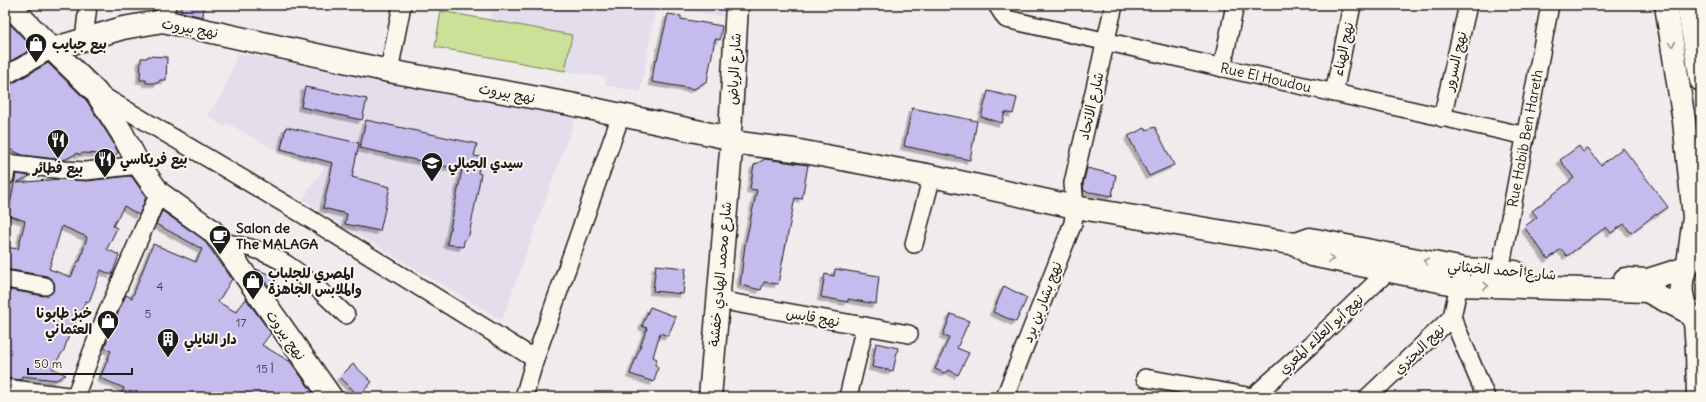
<svg xmlns="http://www.w3.org/2000/svg" width="1706" height="402" font-family="Delius,'Playpen Sans Arabic',sans-serif">
  <style>
    .built { fill: #e3ddec }
    .green { fill: #cbe197; stroke: #747e5a }
    .building { fill: #c5bbed; stroke: #1c1c1c; fill-rule: evenodd; filter: url(#shadow) }
    .lines { fill: none; stroke-linecap: round; stroke-linejoin: round }
    .street-casing { stroke: #1c1c1c; stroke-width: 20 }
    .secondary-casing { stroke: #1c1c1c; stroke-width: 25 }
    .highway-casing { stroke: #1c1c1c; stroke-width: 25 }
    .street { stroke: #fbf7ec; stroke-width: 17 }
    .secondary { stroke: #fbf7ec; stroke-width: 22 }
    .highway { stroke: #fbf7ec; stroke-width: 22 }
    .oneway { stroke: #97948e }
    .labels { text-anchor: middle; dominant-baseline: central; stroke-width: 4; stroke-linejoin: round; paint-order: stroke }
    .number-label { font-size: 12px; fill: #464450 }
    .street-label { font-size: 14px; fill: #1c1c1c; stroke: #fbf7ec }
    .poi-label { font-size: 14px; font-weight: bold; fill: #1c1c1c; stroke: #fbf7ec; text-anchor: start }
  </style>
  <defs>
    <filter id="shadow"><feDropShadow dx="-3.5" dy="3.5" stdDeviation="0" flood-color="#0004"/></filter>
  </defs>
  <rect width="100%" height="100%" fill="#f0ebec"/>
  <filter id="ink" filterUnits="userSpaceOnUse"><feTurbulence type="fractalNoise" baseFrequency=".025" numOctaves="2"/><feDisplacementMap in="SourceGraphic" scale="8" xChannelSelector="R" yChannelSelector="G"/><feConvolveMatrix kernelMatrix="1 2 1 2 8 2 1 2 1" color-interpolation-filters="sRGB"/></filter>
  <g filter="url(#ink)">
    <path class="built" d="M493,5H656L640,92L605,85L607,77L565,71L571,35L490,20Z
      M659,5H724V17Z
      M238,53L575,118L502,320L344,226L303,199L324,167L274,149L227,123L224,127L207,115L222,95Z"/>
    <path class="green" d="M441,11L572,35L565,71L435,47Z"/>
    <path class="building" d="M182,5H204L203,17L181,12Z
      M668,14L681,16V19L722,26L720,40L715,39L707,81L694,89L652,82L655,60H657Z
      M5,19L29,44L27,52L5,64Z
      M148,56L167,57L166,80H160L158,83H146V80H140L141,58H147Z
      M48,63L86,100L111,139L118,152L116,155L83,153L79,155L78,153L64,160L22,155L5,147V86L10,85Z
      M305,87L367,99L362,120L301,107Z
      M988,91L1017,98L1013,114L1005,112L1002,123L981,117Z
      M912,108L977,121L970,160L904,146Z
      M366,120L477,144L474,156L481,157L478,173L481,174L469,235L464,241L463,247L447,244L462,170L360,148Z
      M286,127L359,143L352,177L390,187L380,231L345,224L347,214L323,208L333,163L281,149Z
      M1155,127L1174,165L1149,176L1128,136L1145,128L1146,130Z
      M1579,146L1583,152L1588,148L1601,165L1623,148L1668,207L1657,215L1656,214L1631,233L1624,224L1611,233L1606,227L1567,256L1561,249L1548,259L1524,227L1537,217L1532,211L1574,178L1560,160Z
      M765,159L808,165L802,199L795,198L778,284L764,282L761,290L740,285L745,245L757,190L750,189L754,165Z
      M1087,168L1116,175L1112,196L1084,191L1083,184Z
      M16,174L30,176L16,183L59,179L87,181L129,176L132,177L146,197L139,215L124,206L113,226L117,228L107,249L119,255L112,275L101,270L89,302L86,301L68,338L64,350L52,368L66,375L56,380L22,376L21,380L5,378V289L44,296L52,293L55,287L54,282L47,276L5,269V247L18,249L25,221L8,215ZM62,226L87,237L80,261H78L71,277L49,269Z
      M162,211L203,239L232,279L218,302L236,312L246,299L271,333L262,345L289,361V360L316,397H120L124,388L100,378L111,351L104,348L113,324L126,295L132,298L153,244L196,262L202,249L156,224Z
      M656,265L686,268L683,294L653,291Z
      M256,269L278,278L268,286Z
      M835,269L879,276L876,304L848,299V302L821,297L825,274L834,276Z
      M1004,286L1027,298L1016,322L993,312Z
      M650,307L676,317L668,336L660,333L653,357L657,359L655,365L658,367L654,382L630,374L647,328L642,326Z
      M951,314L969,321L957,348L969,353L958,375L949,370L944,373L935,369L949,338L943,335Z
      M876,343L898,348L893,371L872,367Z
      M353,364L372,382L359,396L340,377Z"/>
    <g class="lines">
      <g class="street-casing">
        <g id="street">
          <path id="s1" d="M997,5L1006,19L1526,136"/>
          <path d="M163,21L167,5"/>
          <path d="M84,40L88,5"/>
          <path d="M1222,68L1235,5"/>
          <path d="M389,71L402,5"/>
          <path d="M5,76L52,49"/>
          <path d="M96,92L302,214L535,359"/>
          <path d="M1334,93L1352,5"/>
          <path d="M1442,118L1468,5"/>
          <path d="M5,161L7,163L64,170L86,171L139,165"/>
          <path d="M5,177L7,163"/>
          <path d="M221,241C234,245 248,246 260,251C294,263 320,291 346,315"/>
          <path d="M914,244L932,176"/>
          <path id="s2" d="M1500,271L1550,5"/>
          <path d="M5,279L45,286"/>
          <path d="M1459,285L1452,317L1486,397"/>
          <path d="M718,300L909,334"/>
          <path d="M1145,378L1253,397"/>
          <path d="M5,388L76,397"/>
          <path d="M75,397L104,320L159,193"/>
          <path d="M524,397L535,359L621,115"/>
          <path d="M848,397L865,326"/>
          <path d="M1005,397L1073,223L1075,207L1073,183L1114,5"/>
          <path d="M1253,397L1314,342L1388,271"/>
          <path d="M1368,397L1452,317"/>
        </g>
      </g>
      <g class="secondary-casing">
        <path id="secondary" d="M9,5L52,49
          M1666,5L1684,121L1694,217L1688,264
          M730,133L737,5
          M739,143L794,150L932,176L1075,207L1296,244L1311,255L1459,285L1647,291L1688,312
          M1296,244L1310,239L1464,269L1515,272
          M1693,257C1675,278 1679,310 1701,326
          M1625,279L1648,280L1686,268
          M1695,322L1697,350L1698,397
          M331,397L221,241L211,230L159,193L139,165L122,133L96,92L52,49L123,28L163,21L389,71L570,104L724,137
          M710,397L731,151"/>
      </g>
      <g class="highway-casing">
        <path id="highway" d="M1688,5L1701,80"/>
      </g>
      <use href="#street" class="street"/>
      <use href="#secondary" class="secondary"/>
      <use href="#highway" class="highway"/>
    </g>
    <defs><path id="oneway-chevron" d="M-2-3.5L2.5 0L-2 3.5" fill="none" stroke-width="1.6" stroke-linecap="round" stroke-linejoin="round"/></defs>
    <g class="oneway">
      <use href="#oneway-chevron" transform="translate(1672 44) rotate(82)"/>
      <use href="#oneway-chevron" transform="translate(1331 259) rotate(11)"/>
      <use href="#oneway-chevron" transform="translate(1426 261) rotate(-169)"/>
      <use href="#oneway-chevron" transform="translate(1486 286) rotate(2)"/>
    </g>
  </g>
  <defs>
    <g id="shop-pin" transform="scale(1.15)"><path d="M0 17L-7.5 6A9.5 9.5 0 1 1 7.5 6Z" fill="#1c1c1c" stroke="#fbf7ec"/><path d="M-5-2.5h2.3a2.7 3.5 0 0 1 5.4 0H5L5.5 6h-11ZM-1.5-2.5h3a1.5 2.3 0 0 0-3 0Z" fill="#fff"/></g>
    <g id="restaurant-pin" transform="scale(1.15)"><path d="M0 17L-7.5 6A9.5 9.5 0 1 1 7.5 6Z" fill="#1c1c1c" stroke="#fbf7ec"/><path d="M-5-6h1v4h1v-4h1v4h1v-4h1v5L-1.5 .5V6h-2V.5L-5-1ZM5-6V6H3V1.5H1.5Q1.5-4 5-6Z" fill="#fff"/></g>
    <g id="school-pin" transform="scale(1.15)"><path d="M0 17L-7.5 6A9.5 9.5 0 1 1 7.5 6Z" fill="#1c1c1c" stroke="#fbf7ec"/><path d="M0-5L7-2L0 1L-7-2ZM-4 1L0 2.5L4 1V4Q0 6-4 4Z" fill="#fff"/></g>
    <g id="cafe-pin" transform="scale(1.15)"><path d="M0 17L-7.5 6A9.5 9.5 0 1 1 7.5 6Z" fill="#1c1c1c" stroke="#fbf7ec"/><path d="M-5.5-4.5H6V0H3Q3 3.5 0 3.5H-2.5Q-5.5 3.5-5.5 0ZM3-3.2v2h1.7v-2ZM-6 4.5H4V6H-6Z" fill="#fff"/></g>
    <g id="building-pin" transform="scale(1.15)"><path d="M0 17L-7.5 6A9.5 9.5 0 1 1 7.5 6Z" fill="#1c1c1c" stroke="#fbf7ec"/><path d="M-4-6H4V6H1V3H-1V6H-4ZM-2.5-4.3h1.7v1.8h-1.7ZM.8-4.3h1.7v1.8H.8ZM-2.5-1h1.7V.8h-1.7ZM.8-1h1.7V.8H.8Z" fill="#fff"/></g>
  </defs>
  <g fill-rule="evenodd">
    <use href="#shop-pin" x="36" y="44"/>
    <use href="#restaurant-pin" x="58" y="140"/>
    <use href="#restaurant-pin" x="105" y="159"/>
    <use href="#school-pin" x="432" y="163"/>
    <use href="#cafe-pin" x="220" y="236"/>
    <use href="#shop-pin" x="253" y="281"/>
    <use href="#shop-pin" x="108" y="321"/>
    <use href="#building-pin" x="168" y="339"/>
  </g>
  <g class="labels">
    <g class="number-label">
      <text x="160" y="286">4</text>
      <text x="148" y="313">5</text>
      <text x="241" y="322">17</text>
      <text x="265" y="368">15 أ</text>
    </g>
    <g class="street-label">
      <text transform="translate(190 28) rotate(10)">نهج بيروت</text>
      <text transform="translate(1343 49) rotate(-78)">نهج الهناء</text>
      <text transform="translate(1455 61) rotate(-77)">نهج السرور</text>
      <text transform="translate(734 69) rotate(-87)">شارع الرياض</text>
      <text stroke="none"><textPath href="#s1" startOffset="283">Rue El Houdou</textPath></text>
      <text transform="translate(507 93) rotate(10)">نهج بيروت</text>
      <text transform="translate(1091 106) rotate(-77)">شارع الاتحاد</text>
      <text stroke="none"><textPath href="#s2" startOffset="135">Rue Habib Ben Hareth</textPath></text>
      <text transform="translate(1502 270) rotate(5)">شارع أحمد الخبثاني</text>
      <text transform="translate(720 274) rotate(-85)">شارع محمد الهادي خفشة</text>
      <text transform="translate(1042 302) rotate(-69)">نهج بشار بن برد</text>
      <text transform="translate(813 317) rotate(10)">نهج قابس</text>
      <text transform="translate(1321 334) rotate(-43)">نهج أبو العلاء المعري</text>
      <text transform="translate(286 335) rotate(55)">نهج بيروت</text>
      <text transform="translate(1419 349) rotate(-44)">نهج البحتري</text>
    </g>
    <g class="poi-label">
      <text x="52" y="44">بيع جبايب</text>
      <text x="120" y="159">بيع فريكاسي</text>
      <text x="448" y="163">سيدي الجبالي</text>
      <text x="58" y="168" text-anchor="middle">بيع فطائر</text>
      <text x="236" y="228">Salon de<tspan x="236" dy="16">The MALAGA</tspan></text>
      <text x="268" y="273">المصري للجلباب<tspan x="268" dy="16">والملابس الجاهزة</tspan></text>
      <text x="92" y="313" text-anchor="end">خبز طابونا<tspan x="92" dy="16">العثماني</tspan></text>
      <text x="184" y="339">دار النايلي</text>
    </g>
  </g>
  <rect width="1706" height="402" fill="none" stroke="#fbf7ec" stroke-width="20"/>
  <rect x="10" y="10" width="1686" height="382" fill="none" stroke="#1c1c1c" stroke-width="1.5" filter="url(#ink)"/>
  <path d="M28 368v6h104v-6" fill="none" stroke="#1c1c1c" stroke-width="2"/>
  <text x="34" y="368" font-size="12" fill="#1c1c1c" stroke="#fbf7ec" stroke-width="3" paint-order="stroke">50 m</text>
</svg>
